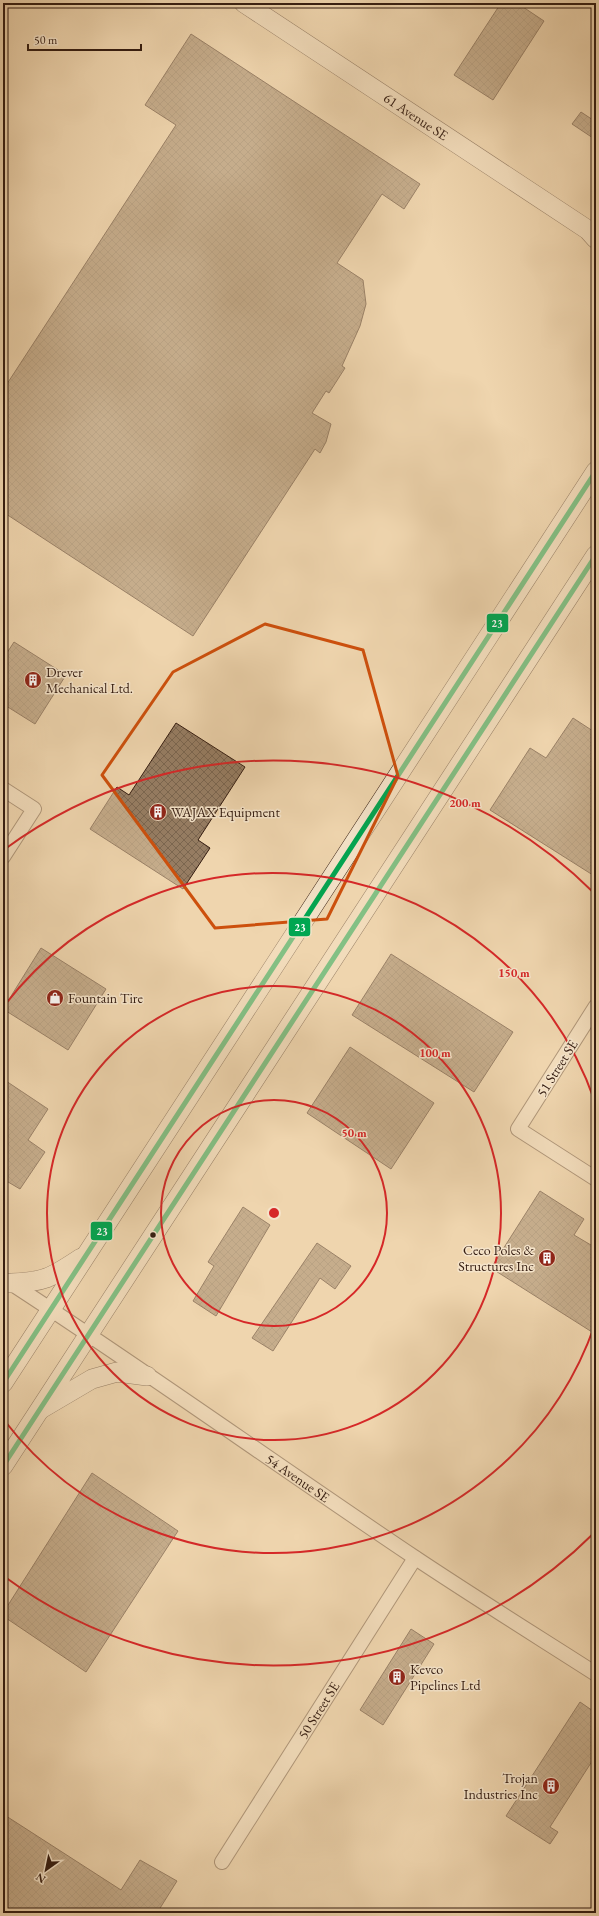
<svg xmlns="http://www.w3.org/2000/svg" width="599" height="1916" font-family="'EB Garamond',serif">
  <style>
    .building { fill: url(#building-cross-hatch); stroke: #351d11 }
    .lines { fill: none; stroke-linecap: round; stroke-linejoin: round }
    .street-casing { stroke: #644b38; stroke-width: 16 }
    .secondary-casing { stroke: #351d11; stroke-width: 20 }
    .street { stroke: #f5e4ca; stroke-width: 14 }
    .secondary { stroke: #f5e4ca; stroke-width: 19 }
    .bus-1-casing { stroke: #f5e4ca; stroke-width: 8 }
    .bus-1 { stroke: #00a651; stroke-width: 5 }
    .marked { fill: none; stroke: #cd500d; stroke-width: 3; stroke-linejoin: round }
    .ring { fill: none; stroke: #d62828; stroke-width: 2 }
    .bus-dot { fill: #351d11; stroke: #f5e4ca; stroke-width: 1.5 }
    .labels { text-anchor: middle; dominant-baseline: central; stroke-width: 3; stroke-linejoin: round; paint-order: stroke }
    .street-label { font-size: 14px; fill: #351d11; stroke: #f5e4ca }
    .poi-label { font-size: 14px; fill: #351d11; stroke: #f5e4ca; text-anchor: start }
    .centre { fill: #d62828; stroke: #f5e4ca; stroke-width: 2 }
    .ring-label { font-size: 12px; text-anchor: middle; font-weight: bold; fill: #d62828; stroke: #f5e4ca; stroke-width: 3; stroke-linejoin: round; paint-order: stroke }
    .line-badge { stroke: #f5e4ca; stroke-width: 1.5 }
    .badge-label { font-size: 11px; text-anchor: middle; font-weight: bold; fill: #fff }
  </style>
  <defs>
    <pattern id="building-cross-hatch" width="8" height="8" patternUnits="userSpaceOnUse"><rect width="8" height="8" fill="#967d63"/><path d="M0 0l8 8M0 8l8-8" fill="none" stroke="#7b6650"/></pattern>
  </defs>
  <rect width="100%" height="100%" fill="#efd5ae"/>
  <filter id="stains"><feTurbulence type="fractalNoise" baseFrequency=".005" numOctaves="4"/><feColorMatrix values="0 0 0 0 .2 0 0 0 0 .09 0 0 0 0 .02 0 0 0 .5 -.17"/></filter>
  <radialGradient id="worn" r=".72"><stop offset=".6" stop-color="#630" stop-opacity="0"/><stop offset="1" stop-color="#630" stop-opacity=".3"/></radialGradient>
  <path class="building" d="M501,3H517L544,21L493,100L454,75Z
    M191,34L420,184L404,209L382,194L337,263L363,280L366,304L360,326L342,366L345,368L329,393L326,391L312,413L331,424L326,442L320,453L315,449L193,636L3,512V390L176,125L145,105Z
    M581,112L596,122V140L572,124Z
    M14,642L66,675L35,724L3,704V696L8,688L3,685V659Z
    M573,718L596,733V877L490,810L530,748L546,758Z
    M176,723L245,767L198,840L210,848L183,889L90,829L117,787L129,795Z
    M41,948L106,989L68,1050L3,1009Z
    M391,954L513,1032L474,1092L352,1015Z
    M350,1047L434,1103L391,1169L307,1113Z
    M3,1079L48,1109L28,1140L45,1152L20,1189L3,1179Z
    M540,1191L584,1219L574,1235L596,1248V1326L592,1332L491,1268Z
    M243,1207L270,1225L216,1316L193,1301L214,1266L208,1262Z
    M317,1243L351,1266L335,1289L320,1278L273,1351L252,1338Z
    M92,1473L178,1531L86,1672L3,1616V1613Z
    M411,1629L434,1644L383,1725L360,1710Z
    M580,1702L596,1713V1755L550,1827L558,1832L550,1844L506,1816Z
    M3,1814L121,1890L140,1860L177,1881L157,1913H3Z"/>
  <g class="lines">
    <g class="street-casing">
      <g id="street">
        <path d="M3,789L34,809L3,857"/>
        <path d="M596,1006L518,1129L596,1179"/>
        <path id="s1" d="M9,1282C146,1371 278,1466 414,1557C474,1597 535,1635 596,1674"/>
        <path id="s2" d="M222,1862L415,1558"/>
      </g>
    </g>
    <g class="secondary-casing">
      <g id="secondary">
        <path id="s3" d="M244,3L588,230L596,239"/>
        <path d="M11,1283C46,1282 52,1277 81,1258"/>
        <path d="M3,1383L596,471"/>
        <path d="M41,1409L92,1379L117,1372L147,1376"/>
        <path d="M3,1466L596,555"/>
      </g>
    </g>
    <use href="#street" class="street"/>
    <use href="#secondary" class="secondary"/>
    <g class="bus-1-casing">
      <path id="bus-1" d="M3,1383L596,471
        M3,1466L596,555"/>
    </g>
    <use href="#bus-1" class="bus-1"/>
  </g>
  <path d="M0 0H599V1916H0ZM265,624L363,650L398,776L327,919L215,928L102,775L173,672Z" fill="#efd5ae" fill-opacity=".55" fill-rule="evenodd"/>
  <path class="marked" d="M265,624L363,650L398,776L327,919L215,928L102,775L173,672Z"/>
  <g class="ring">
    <circle cx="274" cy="1213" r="113"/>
    <circle cx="274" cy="1213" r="227"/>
    <path d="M595 1324A340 340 0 0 1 4 1420M4 1006A340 340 0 0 1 595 1102"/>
    <path d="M594 1533A453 453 0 0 1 5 1577M5 849A453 453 0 0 1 594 893"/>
  </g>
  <defs>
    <g id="building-disc" transform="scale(0.9)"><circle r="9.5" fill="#8f2418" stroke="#f5e4ca"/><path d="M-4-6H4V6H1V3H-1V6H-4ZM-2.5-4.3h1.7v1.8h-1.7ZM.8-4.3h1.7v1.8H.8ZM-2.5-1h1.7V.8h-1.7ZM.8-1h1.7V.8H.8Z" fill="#fff"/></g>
    <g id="shop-disc" transform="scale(0.9)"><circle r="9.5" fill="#8f2418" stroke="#f5e4ca"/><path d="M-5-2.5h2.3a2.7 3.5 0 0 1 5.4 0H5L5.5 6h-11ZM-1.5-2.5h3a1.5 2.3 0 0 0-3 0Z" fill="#fff"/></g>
  </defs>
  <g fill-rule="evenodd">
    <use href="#building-disc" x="33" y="680"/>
    <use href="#building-disc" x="158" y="812"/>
    <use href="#shop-disc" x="55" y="998"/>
    <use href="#building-disc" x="547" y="1258"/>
    <use href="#building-disc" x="397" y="1677"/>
    <use href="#building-disc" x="551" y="1786"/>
  </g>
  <circle class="bus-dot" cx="153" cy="1235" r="3.5"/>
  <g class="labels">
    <g class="street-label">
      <text stroke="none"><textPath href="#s3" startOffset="206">61 Avenue SE</textPath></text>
      <text transform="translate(557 1068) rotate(-58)">51 Street SE</text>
      <text stroke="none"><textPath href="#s1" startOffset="349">54 Avenue SE</textPath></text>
      <text stroke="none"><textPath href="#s2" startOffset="180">50 Street SE</textPath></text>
    </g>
    <g class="poi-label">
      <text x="46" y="672">Drever<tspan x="46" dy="16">Mechanical Ltd.</tspan></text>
      <text x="171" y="812">WAJAX Equipment</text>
      <text x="68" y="998">Fountain Tire</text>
      <text x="534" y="1250" text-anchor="end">Ceco Poles &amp;<tspan x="534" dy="16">Structures Inc</tspan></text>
      <text x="410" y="1669">Kevco<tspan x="410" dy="16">Pipelines Ltd</tspan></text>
      <text x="538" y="1778" text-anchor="end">Trojan<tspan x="538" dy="16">Industries Inc</tspan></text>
    </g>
  </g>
  <circle cx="274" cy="1213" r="6" class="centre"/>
  <g class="ring-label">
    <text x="465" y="807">200 m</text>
    <text x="514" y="977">150 m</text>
    <text x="435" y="1057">100 m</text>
    <text x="354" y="1137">50 m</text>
  </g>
  <g class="line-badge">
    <rect x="486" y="613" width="23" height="20" rx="4" fill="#00a651"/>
    <rect x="288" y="917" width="23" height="20" rx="4" fill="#00a651"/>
    <rect x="90" y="1221" width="23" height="20" rx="4" fill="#00a651"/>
  </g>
  <g class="badge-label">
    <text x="497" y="627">23</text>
    <text x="300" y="931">23</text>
    <text x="102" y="1235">23</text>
  </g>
  <rect width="599" height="1916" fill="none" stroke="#efd5ae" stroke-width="16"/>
  <rect x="4" y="4" width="591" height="1908" fill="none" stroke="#351d11" stroke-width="2"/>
  <rect x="8" y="8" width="583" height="1900" fill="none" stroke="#351d11"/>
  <g transform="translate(46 1870) rotate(213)" stroke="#f5e4ca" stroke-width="3" paint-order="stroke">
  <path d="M0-3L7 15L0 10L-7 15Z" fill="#351d11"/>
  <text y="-6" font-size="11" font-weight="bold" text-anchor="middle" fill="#351d11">N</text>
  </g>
  <path d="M28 44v6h113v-6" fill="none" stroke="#351d11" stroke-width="2"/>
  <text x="34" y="44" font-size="12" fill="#351d11" stroke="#f5e4ca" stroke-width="3" paint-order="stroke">50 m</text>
  <rect width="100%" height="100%" filter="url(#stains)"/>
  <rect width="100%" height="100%" fill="url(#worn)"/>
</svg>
